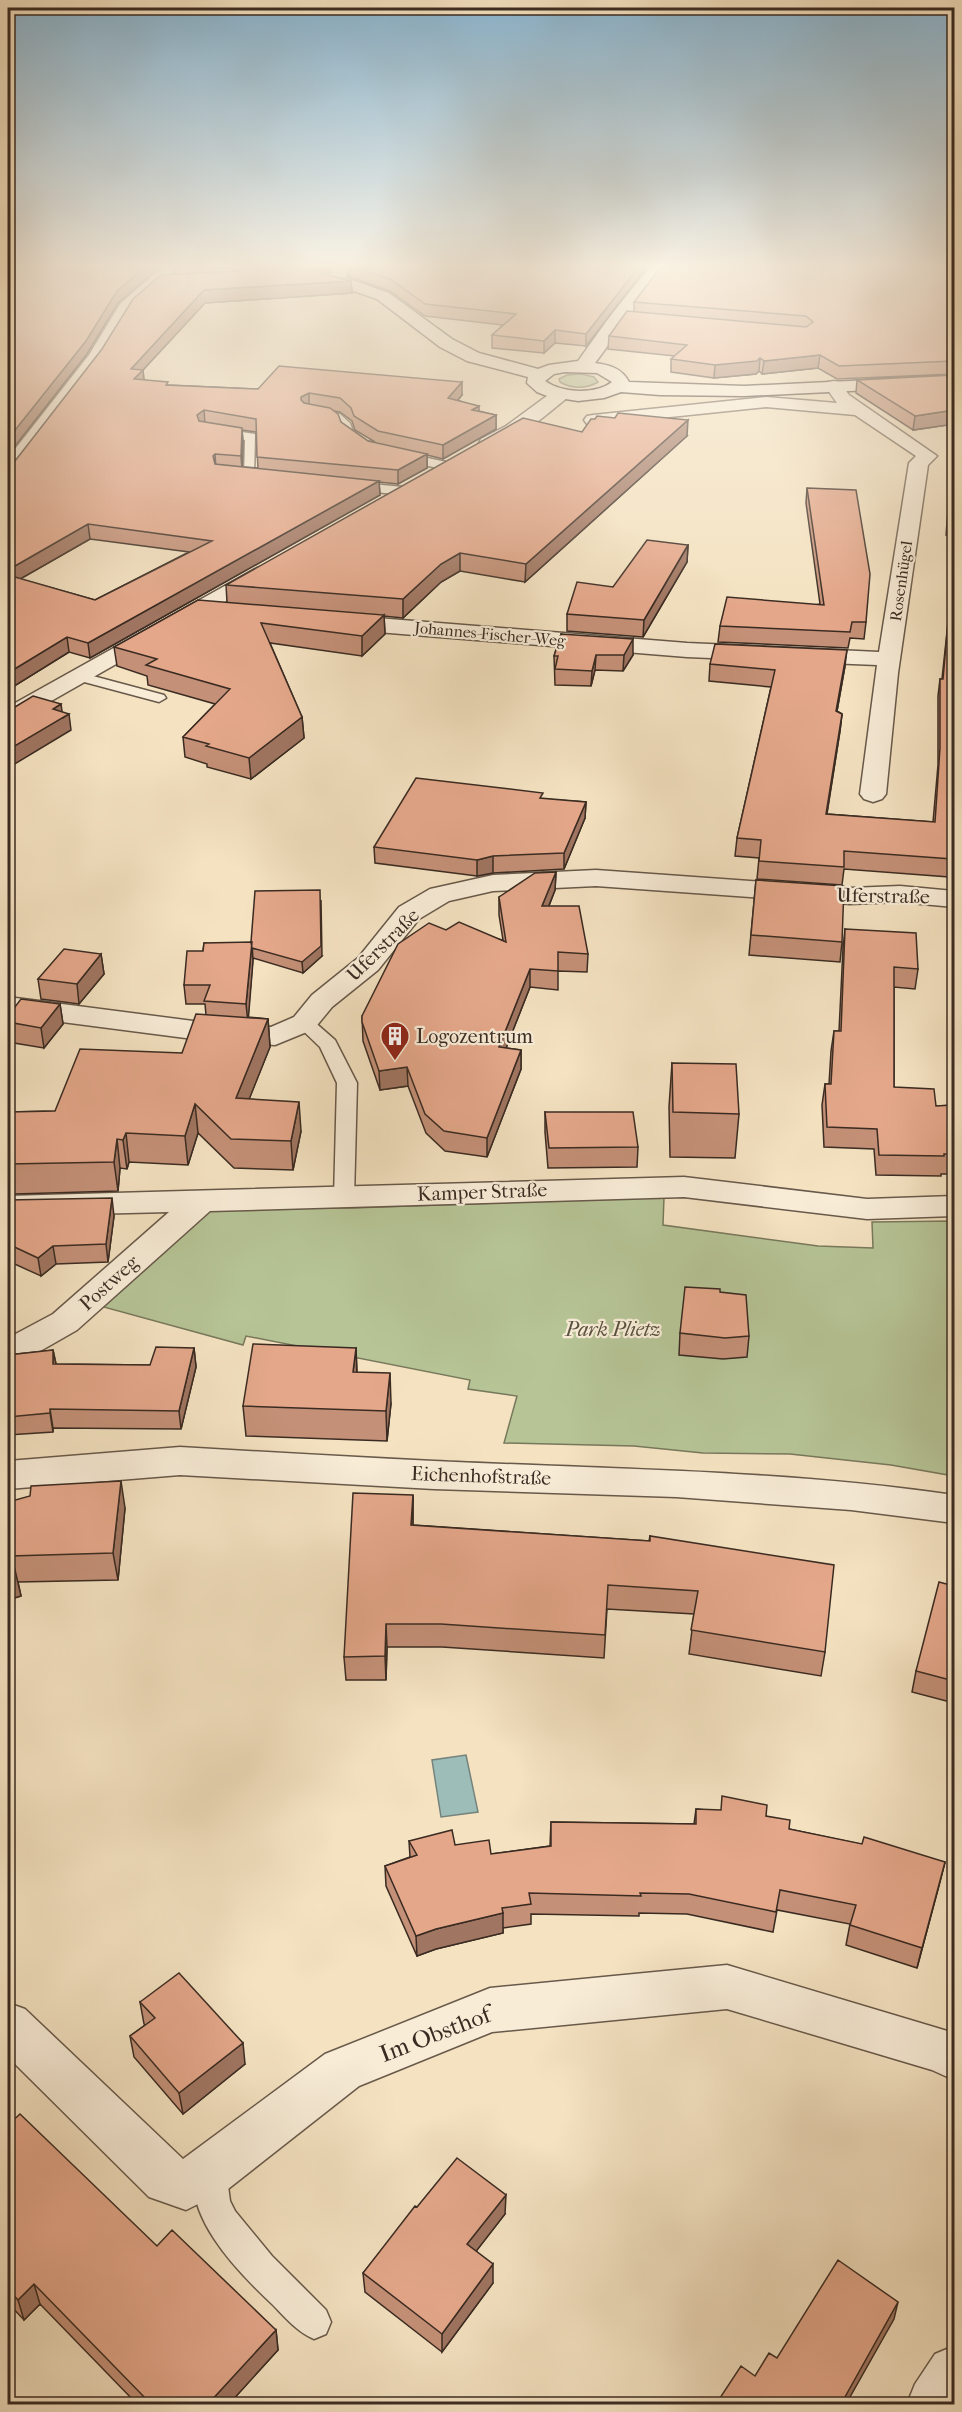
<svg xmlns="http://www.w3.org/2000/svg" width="962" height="2412" font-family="'IM FELL French Canon',serif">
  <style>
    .green { fill: #b6c496; stroke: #78785c; stroke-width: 1.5 }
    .water { fill: #9dbdb9; stroke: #75837d; stroke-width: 1.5 }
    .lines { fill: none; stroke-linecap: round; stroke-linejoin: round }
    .lane-casing { stroke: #68594a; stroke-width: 3 }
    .street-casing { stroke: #68594a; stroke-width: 3 }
    .secondary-casing { stroke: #3a2b22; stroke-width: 3 }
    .lane { fill: #f8ecd7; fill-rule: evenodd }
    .street { fill: #f8ecd7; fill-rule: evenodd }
    .secondary { fill: #f8ecd7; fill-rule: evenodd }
    .wall { fill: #c49077; stroke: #3a2b22; stroke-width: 1.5; fill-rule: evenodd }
    .shaded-wall { fill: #a07561; stroke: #3a2b22; stroke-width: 1.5 }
    .building { fill: #e4a78a; stroke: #3a2b22; stroke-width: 1.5 }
    .labels { text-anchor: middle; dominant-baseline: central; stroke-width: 4.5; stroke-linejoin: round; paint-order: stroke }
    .far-street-label { font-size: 16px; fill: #3a2b22; stroke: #f8ecd7 }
    .street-label { font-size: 20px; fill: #3a2b22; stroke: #f8ecd7 }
    .poi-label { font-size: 20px; fill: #3a2b22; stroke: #f8ecd7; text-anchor: start }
    .park-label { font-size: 20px; font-style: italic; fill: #59513f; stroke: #f8ecd7 }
    .near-street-label { font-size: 24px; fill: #3a2b22; stroke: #f8ecd7 }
  </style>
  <rect width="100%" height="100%" fill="#f4e2c1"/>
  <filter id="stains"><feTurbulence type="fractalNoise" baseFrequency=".00333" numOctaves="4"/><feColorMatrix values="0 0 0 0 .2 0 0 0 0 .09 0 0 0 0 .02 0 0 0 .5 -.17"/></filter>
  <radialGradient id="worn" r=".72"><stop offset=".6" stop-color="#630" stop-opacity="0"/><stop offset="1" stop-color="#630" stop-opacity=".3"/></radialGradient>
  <path class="green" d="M581,374L594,377L598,382C587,389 571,389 560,382L559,379L567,375Z
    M664,1197L663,1225L818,1246L873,1248L872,1222L954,1221V1476L891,1465L790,1454L703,1453L634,1446L504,1443L517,1396L468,1389L470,1380L246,1336L243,1345L100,1306L214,1208H352Z"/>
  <path class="water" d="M466,1755L478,1812L441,1817L432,1760Z"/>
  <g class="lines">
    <g class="lane-casing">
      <path id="lane" d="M312,410L340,414L350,423L353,431L369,444L363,448L343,434L340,426L333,419L308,415L306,413Z
        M216,428L255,434L254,479H246L244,476L245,440L212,434L210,432Z
        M400,452L451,463L453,466L447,470L396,459L394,456Z
        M350,482L404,487L410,491L404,495L346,489L344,486Z
        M78,672L164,695L166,698L159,702L73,679L71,676L73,673Z
        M304,1017L311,1019L335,1040L357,1083L354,1198L351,1203L344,1205L337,1203L334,1198L337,1083L320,1047L295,1023L297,1019Z
        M210,2155L222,2160L226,2171L230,2201L235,2211L272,2256L326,2310L331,2322L326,2334L314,2339C297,2332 285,2317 272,2304C238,2272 177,2211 198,2160Z"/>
    </g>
    <g class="street-casing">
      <path id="street" d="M161,268H177V271L132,310L102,361L15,474L8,476V458L89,355L120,304Z
        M333,268H349L343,283L337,285L329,280Z
        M834,381L840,382L849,395L937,456L928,465L898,673L886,794L882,799L873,802L864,799L860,794L877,665L687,657L340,629L332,627L329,622L332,617L340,615L687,643L879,652L909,463L916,456L855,415L766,407L593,425L587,424L584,420L587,416L593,415L766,397L837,403L825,386L828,382Z
        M561,389L567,390L570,394L567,398C549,412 505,453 481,447L479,443L481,439L506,426L555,390Z
        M264,566L271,568L275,572L271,576L16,721L8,723V707L257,568Z
        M596,870L850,888L900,886L954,891V907L900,902L850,904L596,886L493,891L449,901L419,919L378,970L332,1007L314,1029L275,1045L201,1040L8,1015V997L201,1022L271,1027L294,1017L312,995L358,958L399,907L430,889L493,875Z
        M684,1177L867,1199L954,1196V1216L867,1219L684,1197L210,1211L77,1330L21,1362L8,1365V1338L53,1314L169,1212L8,1216V1196Z
        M180,1447C265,1452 349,1457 434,1461C608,1469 782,1470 954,1495V1523L851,1510L676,1497L434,1489L180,1475L8,1489V1461Z
        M727,1965L954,2033V2080L932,2070L727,2009L492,2032L359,2086L228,2189L186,2210L149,2197L8,2057V2003L25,2009L183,2159L325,2054L490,1988Z
        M954,2346V2404H907L915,2384L935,2354Z"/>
    </g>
    <g class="secondary-casing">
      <path id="secondary" d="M274,268H302L343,277L389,293L452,339L479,353L538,369L549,365L578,361L611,315L649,268H665L595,363C609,365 622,368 629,382L744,386L954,376V386L744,396L660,395L621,392L604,398L578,401L547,396L537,392L527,383L528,377L467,361L440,347L377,299L333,284L277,271ZM565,372L597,373L612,382C595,395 562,393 545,381L554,374Z"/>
    </g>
    <use href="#lane" class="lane"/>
    <use href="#street" class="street"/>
    <use href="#secondary" class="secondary"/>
  </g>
  <path class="wall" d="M174,268H301L351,281L352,293L205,303L143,370L144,380L169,385L258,389L462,395L458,400L479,411L496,415V429L443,459L427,455V468L398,484L379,482L380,495L90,658L69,652L8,690V463L15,461L174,274ZM334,411L340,412L352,421L355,430L375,442L368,441L341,422ZM242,430L256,432L258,468L242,467L243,442ZM90,539L189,552L95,600L20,579Z
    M311,268H332L329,272Z
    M348,268H646L586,346L555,343L544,353L492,348V335L503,325L425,316L390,291L348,276Z
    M954,268V374L837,379L818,368L762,374L759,371L756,374L714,378L671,372V359L675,356L608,349L609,336L634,312V302Z
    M954,375V424L913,430L856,393L857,380Z
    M582,432L687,436L525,582L460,571L441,582L403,618L384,616L385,634L362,656L270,643L302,717L304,738L251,779L207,767V764L185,757L183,737L215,704L148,685L147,676L117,666L114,647L227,602L226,585Z
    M954,480V536L946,535L950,484Z
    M807,488L866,622L864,639L850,638L848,648L718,642L720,626L820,604L806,503Z
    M688,545L687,562L643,637L567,631V614L613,587Z
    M948,622L954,623V890L950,888L949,877L844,869L842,885L757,879L759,858L735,856L737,838L771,687L709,681L710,664L845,666L837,711L842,714L840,731L827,814L933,822L938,765V696L940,679H942Z
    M561,634L633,655L623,671L595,670L591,686L555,685L554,656Z
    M543,799L586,802L585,818L564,869L493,873L477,876L375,863L374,847Z
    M556,872L555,890L549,906L588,954L587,972L558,971V990L530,987L506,1048L521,1050V1069L487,1157L445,1151L426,1133L408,1086L380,1090L363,1041L362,1016L446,930L503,940L499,915V897Z
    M756,880L842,942L840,962L749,955Z
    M954,897V926L953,909Z
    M845,929L918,969L915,989L894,987V1087L936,1106L954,1105V1174H941V1176L876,1175L874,1149L824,1147L822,1105L825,1084H829L831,1051L834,1031H839L843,948Z
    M204,943L322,956L303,973L253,958L248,1017L268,1019L270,1047L249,1099L301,1131L293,1170L234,1168L198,1133L188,1165L129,1162L127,1169L120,1168L118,1191L14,1194L13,1187H8V1112L55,1111L182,1053L206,1015L205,1004H186L184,985L203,951Z
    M101,954L104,974L79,1004L41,999L38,979Z
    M60,1004L63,1024L44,1048L8,1042V1016Z
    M672,1063L739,1114L735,1158L670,1157L669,1107Z
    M545,1112L638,1147L637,1167L548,1168L545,1132Z
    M8,1200L114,1216L108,1262L56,1264L41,1276L8,1261Z
    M720,1292L749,1336L747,1357L723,1359L679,1355L680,1333Z
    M194,1348L196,1367L181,1429L53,1428V1432L8,1435V1355L53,1350L56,1364L150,1365Z
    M356,1348L357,1372L391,1403L387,1441L246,1436L243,1406Z
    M413,1495V1525L649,1541L650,1536L825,1652L821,1676L689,1654L694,1614L607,1609L604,1658L442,1647H387L386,1680H346L344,1657Z
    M8,1502L125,1508L118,1580L18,1582L21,1596L8,1600Z
    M954,1586V1703L912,1692L916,1671Z
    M696,1809L766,1816L789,1829L945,1862L917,1968L846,1945L850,1924L777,1910L773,1932L687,1914L639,1913V1916L531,1914V1924L503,1928V1933L436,1949L417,1956L386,1886L385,1866L410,1857L409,1841L455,1845L491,1854L550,1846L551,1822L694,1824Z
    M140,2002L245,2064L183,2114L134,2057L130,2036L145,2025L144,2024Z
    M8,2125L157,2246L276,2330L278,2350L229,2404H137L40,2304L24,2320L8,2303Z
    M417,2207L505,2214L476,2251L493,2283L442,2352L365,2292L363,2273Z"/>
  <path class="shaded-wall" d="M144,268H159L118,303L87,354L8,455V439L117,291Z
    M638,268H646L586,346V334Z
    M351,281L352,293L205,303L143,370L144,383L134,380L131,369L204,290Z
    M555,330V343L544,353V341Z
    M820,355L818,368L762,374L764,361Z
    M760,358L759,371L756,374L714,378L715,365Z
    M462,382V395L448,412V398Z
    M309,393V407L301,400V397Z
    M479,406V419L472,410Z
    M204,410L205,424L198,428L197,415Z
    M954,410V424L913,430L915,416Z
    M496,415V429L443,459V445Z
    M688,420L687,436L525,582L526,564Z
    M242,428L243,442L242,470L241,456Z
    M215,454L216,468L213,456Z
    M427,454V468L398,484V470Z
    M379,481L380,495L90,658L88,643Z
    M88,524L90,539L8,586V570Z
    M688,545L687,562L643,637L644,620Z
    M460,553V571L441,582L403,618V599L441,564Z
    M384,615L385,634L362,656V636Z
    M67,637L69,652L8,690V673Z
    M633,639V655L623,671L624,655Z
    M847,650L845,666L834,728L836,711Z
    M596,655L595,670L591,686L592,671Z
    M61,704L63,718L69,714L71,730L8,768V750L53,709Z
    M842,714L840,731L824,831L826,814Z
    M302,717L304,738L251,779L249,758Z
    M586,802L585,818L564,869V853Z
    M493,856V873L477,876V860Z
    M556,872L555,890L541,925L542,906Z
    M321,900L322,956L303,973L302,962Z
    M252,942L253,961L248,1023L246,1004Z
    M101,954L104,974L79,1004L77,984Z
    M530,969V987L499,1066V1047Z
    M60,1004L63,1024L44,1048L41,1028Z
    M268,1019L270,1047L238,1127L236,1098Z
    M521,1050V1069L487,1157V1138Z
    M407,1067L408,1086L380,1090L379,1071Z
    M299,1102L301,1131L293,1170L291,1141Z
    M195,1104L198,1133L188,1165L185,1136Z
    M126,1133L129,1162L127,1169L123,1140Z
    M117,1139L120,1168L118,1191L114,1162Z
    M112,1198L114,1216L108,1262L106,1244Z
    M53,1246L56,1264L41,1276L38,1258Z
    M194,1348L196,1367L181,1429L179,1411Z
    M356,1348L357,1378L353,1372Z
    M53,1350L57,1369L53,1364Z
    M390,1373L391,1403L387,1441L386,1411Z
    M50,1409L53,1428V1432L50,1413Z
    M121,1481L125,1508L118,1580L113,1553Z
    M413,1495V1519L412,1548L411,1525Z
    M15,1570L21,1596L8,1600V1572Z
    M386,1624L387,1647L386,1680L385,1656Z
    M945,1862L940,1882L917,1968L922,1948Z
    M503,1913V1933L436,1949L417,1956L416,1936L436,1929Z
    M243,2043L245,2064L183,2114L179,2093Z
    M506,2195L505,2214L467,2263V2244Z
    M493,2264V2283L442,2352V2334Z
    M34,2284L40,2304L24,2320L18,2300Z
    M898,2302L894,2319L846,2404H840Z
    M276,2330L278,2350L229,2404H208Z"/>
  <path class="building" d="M8,268H144L117,291L86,341L8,439Z
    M240,268H301L351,281L204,290L131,369L143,370L134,379L168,382L166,385L258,389L279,366L462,382L448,398L479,406L472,410L496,415L443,445L378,431L354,416L351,408L340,398L309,393L301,397V400L304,403L330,408L338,414L341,422L368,441L427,454L398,470L257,457L256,419L204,410L197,415L199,421L242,428L241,456L215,454L213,456L215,464L379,481L88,643L67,637L8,673V575L95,600L212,541L88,524L8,570V463L15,461L102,349L133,299L161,275L239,271Z
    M357,268H638L586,334L555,330L544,341L492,335L516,314L425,304L390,279Z
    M660,268H954V361L839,366L820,355L764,361L760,358L757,361L715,365L671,359L687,345L609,336L627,311L806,327L813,322L806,316L634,302Z
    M954,375V410L915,416L857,380Z
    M618,413L688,420L526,564L460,553L441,564L403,599L226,585L523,418L582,432L591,419H595L597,416L615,418Z
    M954,480V521H948L950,484Z
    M807,488L856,490L870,574L866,622H852L850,632L720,626L727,597L824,605Z
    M647,540L688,545L644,620L567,614L577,582L613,587Z
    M198,600L384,615L362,636L261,623L302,717L249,758L206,746L209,744L183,737L230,689L146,665L157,659L114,647Z
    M948,622L954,623V871H953L952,859L844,851V867L759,861L761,840L737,838L775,670L710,664L715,644L847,650L836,711L842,714L826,814L935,822L940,748V679H943Z
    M561,634L633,639L624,655H596L592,671L555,669L558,656H554Z
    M33,696L61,704L53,709L69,714L8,750V708L15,707Z
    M416,778L543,793L540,798L586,802L564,853L493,856L477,860L374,847Z
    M556,872L542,906H579L588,954L558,952V971L530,969L499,1047L521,1050L487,1138L444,1131L425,1114L407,1067L379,1071L362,1022V1016L398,944L429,923L446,930L459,922L506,942L499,897L535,873Z
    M756,880L844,886L842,942L751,935Z
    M320,890L321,946L302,962L252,948L251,942L255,891Z
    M845,929L916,933L918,969L894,967V1087L934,1089L936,1106L954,1105V1154H944V1156L879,1155L877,1129L827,1127L825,1084H831L834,1031H841Z
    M252,942L246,1004L204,1001L210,985H184L187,951H203L204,943Z
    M64,949L101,954L77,984L38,979Z
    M21,999L60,1004L41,1028L8,1022V1016Z
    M196,1014L268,1019L236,1098L299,1102L291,1141L231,1139L195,1104L185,1136L126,1133L123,1140L117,1139L114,1162L9,1164L11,1158H8V1112L55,1111L80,1049L182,1053Z
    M672,1063L736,1064L739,1114L673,1112Z
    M545,1112H633L638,1147L549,1148Z
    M112,1198L106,1244L53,1246L38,1258L8,1244V1200Z
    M685,1287L720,1289V1292L746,1295L749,1336L725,1338L680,1333Z
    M253,1344L356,1348L353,1372L390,1373L386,1411L243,1406Z
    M156,1347L194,1348L179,1411L50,1409V1413L8,1417V1355L53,1350V1364L150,1365Z
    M121,1481L113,1553L11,1556L15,1570L8,1572V1502L30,1496L31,1486Z
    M353,1493L413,1495L411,1525L650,1541V1536L834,1565L825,1652L691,1630L698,1591L608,1585L605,1635L441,1624H386L385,1656L344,1657Z
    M939,1582L954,1586V1681L916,1671Z
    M722,1796L767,1805L766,1816L790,1820L789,1829L862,1844L864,1837L945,1862L922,1948L850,1925L856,1905L780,1890L776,1912L689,1894L640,1893L641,1896L529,1893L531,1904L502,1908L503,1913L436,1929L416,1936L385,1866L417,1855L409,1841L452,1830L455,1845L489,1840L491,1854L551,1846V1822L696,1824V1809L721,1810Z
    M179,1973L243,2043L179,2093L130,2036L155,2018L140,2002Z
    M20,2114L157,2246L172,2230L276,2330L208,2404H151L34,2284L18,2300L8,2289V2125Z
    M457,2158L506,2195L467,2244L493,2264L442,2334L363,2273L415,2206L417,2207Z
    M838,2260L898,2302L841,2404H716L741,2366L755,2376L769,2353L777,2358Z"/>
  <linearGradient id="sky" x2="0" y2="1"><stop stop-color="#8ab8d5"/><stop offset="0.44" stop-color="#faf2e3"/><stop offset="1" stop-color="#faf2e3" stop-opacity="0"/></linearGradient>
  <rect width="962" height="605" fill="url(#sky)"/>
  <defs>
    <g id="building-pin" transform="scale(1.5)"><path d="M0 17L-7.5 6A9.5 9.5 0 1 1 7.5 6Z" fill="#8f2418" stroke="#f8ecd7"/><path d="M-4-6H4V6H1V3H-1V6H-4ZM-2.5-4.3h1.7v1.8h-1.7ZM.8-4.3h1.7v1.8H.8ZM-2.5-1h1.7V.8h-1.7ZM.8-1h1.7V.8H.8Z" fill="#fff"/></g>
  </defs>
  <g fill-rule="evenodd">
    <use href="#building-pin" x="395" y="1036"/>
  </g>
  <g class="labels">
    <g class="far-street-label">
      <text transform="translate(901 581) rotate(-82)">Rosenhügel</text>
      <text transform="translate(490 634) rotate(5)">Johannes-Fischer-Weg</text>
    </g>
    <g class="street-label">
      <text transform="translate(883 896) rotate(1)">Uferstraße</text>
      <text transform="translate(383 945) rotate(-45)">Uferstraße</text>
      <text transform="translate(482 1192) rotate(-2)">Kamper Straße</text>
      <text transform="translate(109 1283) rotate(-42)">Postweg</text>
      <text transform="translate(481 1476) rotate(2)">Eichenhofstraße</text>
    </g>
    <g class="poi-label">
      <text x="416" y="1036">Logozentrum</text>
    </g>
    <g class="park-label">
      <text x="613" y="1329">Park Plietz</text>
    </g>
    <g class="near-street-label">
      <text transform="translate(435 2034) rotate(-21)">Im Obsthof</text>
    </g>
  </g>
  <rect width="962" height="2412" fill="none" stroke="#f4e2c1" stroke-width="30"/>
  <rect x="9" y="9" width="944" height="2394" fill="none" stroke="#3a2b22" stroke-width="3"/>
  <rect x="15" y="15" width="932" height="2382" fill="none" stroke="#3a2b22" stroke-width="1.5"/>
  <rect width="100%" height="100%" filter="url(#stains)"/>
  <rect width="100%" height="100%" fill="url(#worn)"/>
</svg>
